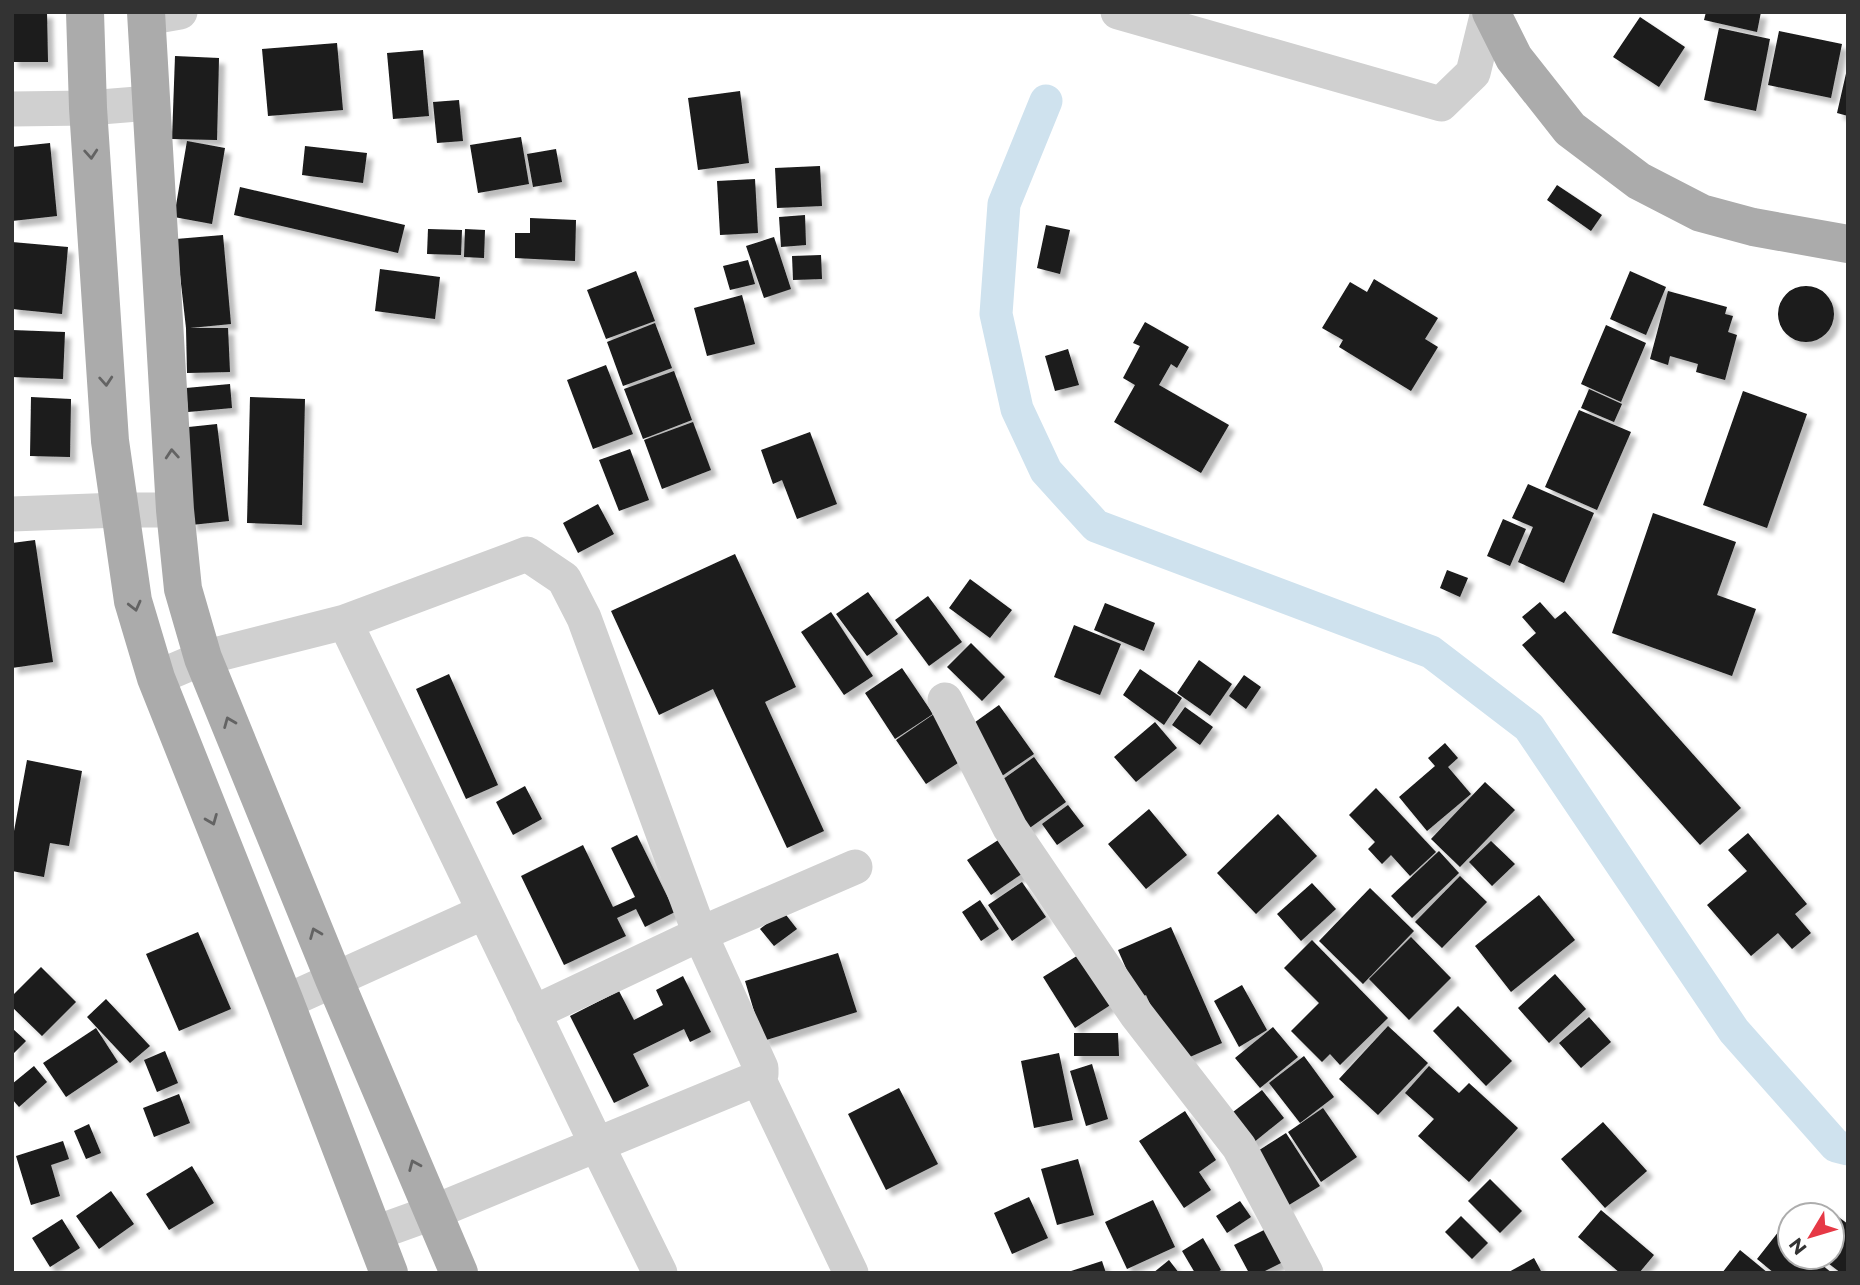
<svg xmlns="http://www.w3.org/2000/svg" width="1860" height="1285" font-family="Montserrat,sans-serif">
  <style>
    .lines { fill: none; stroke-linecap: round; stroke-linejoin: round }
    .canal { stroke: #cfe2ee; stroke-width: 33 }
    .building { fill: #1a1a1a; filter: url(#shadow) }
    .street { stroke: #d0d0d0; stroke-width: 35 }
    .primary { stroke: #ababab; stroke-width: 38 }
    .oneway { stroke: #636363 }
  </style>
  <defs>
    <filter id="shadow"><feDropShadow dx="6" dy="6" stdDeviation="2" flood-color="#0004"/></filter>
  </defs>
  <rect width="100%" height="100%" fill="#fff"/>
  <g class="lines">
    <path class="canal" d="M1046,101L1004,204L996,314L1017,409L1046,471L1096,526L1431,652L1529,727L1734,1031L1836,1146L1848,1149"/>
  </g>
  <path class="building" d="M12,12H47L48,62H12Z
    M1706,12H1761L1757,32L1704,20Z
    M1640,17L1685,47L1659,87L1613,57Z
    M1719,28L1770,39L1756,111L1704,100Z
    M1779,31L1842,44L1831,98L1768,85Z
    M337,43L343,110L268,116L262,49Z
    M423,50L429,116L393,119L387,53Z
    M175,56L219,58L217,140L172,139Z
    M1847,69H1848V116L1837,113Z
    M740,91L749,163L698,170L688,98Z
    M459,100L463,141L437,143L433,102Z
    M521,137L529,184L478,193L470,145Z
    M187,141L225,148L212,224L174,217Z
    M50,143L57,216L12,221V147Z
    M305,146L367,153L363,183L302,175Z
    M556,149L562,182L533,187L527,154Z
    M820,166L822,206L777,208L775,168Z
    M755,179L758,233L720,235L717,181Z
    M1557,185L1602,215L1591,231L1547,200Z
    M240,187L405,225L398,253L234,215Z
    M805,215L806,245L781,247L779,217Z
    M530,218L576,220L575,261L515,258V233H530Z
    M1046,225L1070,230L1060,274L1037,268Z
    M428,229L462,230L461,255L427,254Z
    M465,229L485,230L484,258L464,257Z
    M223,235L231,324L190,328H228L230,372L187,373L186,328L176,239Z
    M774,237L791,289L764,298L746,246Z
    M12,242L68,247L62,314L12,309Z
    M821,255L822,279L793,280L792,256Z
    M748,260L755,284L730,290L723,266Z
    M380,269L440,277L435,319L375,311Z
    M636,271L655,321L606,339L587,290Z
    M1630,271L1666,287L1646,335L1610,319Z
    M1374,279L1438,318L1425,339L1438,347L1411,391L1339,347L1343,340L1322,328L1350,282L1367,292Z
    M1778 314a28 28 0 1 1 56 0a28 28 0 1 1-56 0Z
    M1668,291L1727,307L1725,314L1733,316L1728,332L1737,335L1725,380L1696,372L1698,364L1670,356L1668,365L1650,359Z
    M742,295L755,344L707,356L694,308Z
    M1145,322L1189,347L1177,368L1171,364L1159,385L1229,425L1201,473L1114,422L1135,385L1123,378L1140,346L1133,343Z
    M655,323L672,368L623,386L607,342Z
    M1606,325L1646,343L1621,402L1581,384Z
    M12,330L65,332L63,379L12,377Z
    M1068,349L1079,385L1055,391L1045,356Z
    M606,365L633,434L593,449L567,380Z
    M674,371L692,420L643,439L624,389Z
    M230,384L232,408L188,412L186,388Z
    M1589,389L1622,404L1614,422L1581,408Z
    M1743,391L1807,414L1767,528L1703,505Z
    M31,397L71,399L70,457L30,456Z
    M250,397L305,399L302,525L247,523Z
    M1579,410L1631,432L1597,510L1545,487Z
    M693,422L711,470L662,489L644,440Z
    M217,424L229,521L191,525L179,428Z
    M810,432L837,504L797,519L782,480L773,484L761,450Z
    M630,449L649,500L619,511L599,460Z
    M1528,484L1594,513L1564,583L1518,562L1533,527L1512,518Z
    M598,504L614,534L578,553L563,523Z
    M1653,513L1736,542L1717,595L1756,609L1732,676L1612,633Z
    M1503,519L1526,529L1510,566L1487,556Z
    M35,540L53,662L12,668V543Z
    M735,554L796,687L765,702L824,831L787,848L713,689L659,715L611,611Z
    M1447,570L1468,578L1460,597L1440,588Z
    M970,579L1012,610L990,638L949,608Z
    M868,592L898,634L867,656L836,614Z
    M928,596L962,642L929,666L895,620Z
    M1540,602L1555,619L1565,611L1741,808L1700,845L1522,645L1536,633L1522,617Z
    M1105,603L1155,623L1144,651L1094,630Z
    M831,612L873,676L844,695L801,632Z
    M1074,625L1121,644L1100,695L1054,677Z
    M971,643L1005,677L982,701L947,667Z
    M1199,660L1232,684L1210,716L1177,693Z
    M902,668L933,714L895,739L865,693Z
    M1140,669L1182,698L1164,725L1123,695Z
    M449,674L498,785L466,799L416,689Z
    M1244,675L1261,687L1246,709L1229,696Z
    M999,705L1034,754L999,778L964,730Z
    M1185,707L1213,727L1200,745L1172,725Z
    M934,714L964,759L926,784L896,740Z
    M1155,722L1177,748L1136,782L1114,757Z
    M1445,743L1458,758L1448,767L1471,794L1427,831L1399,797L1435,766L1428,758Z
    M1034,757L1066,802L1024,832L992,787Z
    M27,760L82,771L69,846L50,843L44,877L12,871V842Z
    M1485,782L1515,810L1460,867L1431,839Z
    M525,786L542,819L513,835L496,802Z
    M1376,788L1436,852L1410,876L1391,855L1382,864L1368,849L1375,842L1349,815Z
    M1068,805L1084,826L1057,845L1042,824Z
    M1149,809L1187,855L1146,889L1108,844Z
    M1278,814L1317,856L1256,914L1217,873Z
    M1748,833L1807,904L1795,914L1811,933L1792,949L1778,933L1751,956L1707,905L1747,871L1728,850Z
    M637,835L675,912L645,927L636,909L617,918L626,936L564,965L521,876L583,845L613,907L635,897L611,848Z
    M1003,837L1026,871L991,895L967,860Z
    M1491,841L1515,864L1492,886L1469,862Z
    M1439,851L1459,873L1412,918L1391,896Z
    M1460,876L1487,902L1442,948L1415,922Z
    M1022,882L1046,917L1012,941L988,905Z
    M1312,883L1336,909L1301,941L1277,914Z
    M1370,888L1414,931L1363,984L1319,941Z
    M1539,895L1575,940L1511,992L1475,946Z
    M980,900L999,929L981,941L962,912Z
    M783,911L797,929L774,946L760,929Z
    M1171,927L1222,1043L1176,1063L1146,995L1139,998L1118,950Z
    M198,932L231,1009L179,1031L146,954Z
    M1411,937L1451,978L1409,1020L1369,979Z
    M1312,940L1388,1018L1340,1065L1330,1054L1322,1062L1291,1031L1319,1003L1284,968Z
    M838,953L857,1012L763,1041L745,981Z
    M1080,954L1112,1004L1075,1028L1043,977Z
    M41,967L76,1002L42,1036L12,1007V996Z
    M1555,974L1586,1009L1549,1043L1518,1008Z
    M683,976L711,1032L690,1042L684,1029L633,1054L649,1086L614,1103L570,1016L619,991L634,1020L663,1005L656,990Z
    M1242,985L1267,1030L1239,1047L1214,1001Z
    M106,999L150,1046L130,1063L87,1017Z
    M1458,1006L1512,1061L1486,1086L1433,1031Z
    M1589,1017L1611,1042L1581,1068L1559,1043Z
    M1388,1026L1428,1063L1378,1115L1339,1079Z
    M1273,1027L1298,1057L1260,1088L1235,1058Z
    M12,1028L26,1041L12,1055Z
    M96,1028L118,1062L66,1097L43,1063Z
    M1074,1033H1118L1119,1056H1074Z
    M165,1051L178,1083L157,1092L144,1060Z
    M1059,1053L1073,1120L1034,1128L1021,1061Z
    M1304,1056L1334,1097L1300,1123L1269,1083Z
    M1092,1064L1108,1119L1086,1126L1070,1071Z
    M34,1066L47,1082L19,1107L12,1099V1084Z
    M1429,1066L1459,1093L1469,1083L1518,1128L1469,1182L1418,1136L1434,1119L1405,1093Z
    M899,1088L938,1164L886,1190L848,1114Z
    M1262,1090L1284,1118L1248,1147L1225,1118Z
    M179,1094L190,1123L154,1137L143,1108Z
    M1323,1108L1357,1157L1321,1182L1288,1132Z
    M1185,1111L1216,1160L1199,1172L1211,1190L1184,1208L1139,1141Z
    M1603,1122L1647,1171L1605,1208L1561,1159Z
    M89,1124L101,1153L86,1159L74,1131Z
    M1286,1133L1320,1186L1284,1208L1250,1156Z
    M63,1141L69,1159L51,1165L60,1196L31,1205L16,1156Z
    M1078,1159L1094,1215L1057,1225L1041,1169Z
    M192,1166L214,1203L169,1230L146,1194Z
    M1490,1179L1522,1211L1500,1233L1468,1201Z
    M111,1191L134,1224L99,1249L76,1216Z
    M1029,1197L1048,1238L1012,1254L994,1213Z
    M1153,1200L1175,1247L1127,1269L1105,1222Z
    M1240,1201L1251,1217L1227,1233L1216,1216Z
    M1826,1208L1848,1224V1273H1841L1820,1257H1832V1215H1820Z
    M1601,1210L1654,1255L1639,1273H1620L1578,1237Z
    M1461,1216L1488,1243L1472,1259L1445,1232Z
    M62,1219L80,1248L50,1267L32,1238Z
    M1268,1228L1285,1261L1261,1273H1249L1234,1245Z
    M1779,1231L1790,1240V1257H1812L1832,1273H1774L1757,1259Z
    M1203,1238L1221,1270L1216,1273H1195L1182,1251Z
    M1740,1250L1768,1273H1722Z
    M1534,1258L1542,1273H1507Z
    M1169,1260L1179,1273H1153Z
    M1102,1261L1106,1273H1068V1272Z"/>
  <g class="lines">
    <path class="street" d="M1118,12L1441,104L1473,73L1488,12
      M146,18L180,12
      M12,109L88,108L150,103
      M12,514L119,510H175
      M345,622L597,1145L660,1273
      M156,678L203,658L345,622L527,554L564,579L584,618L700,934L761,1068V1074L758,1078L851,1273
      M945,700L1010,828L1136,1014L1239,1147L1306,1273
      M285,1002L484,912
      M533,1013L700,934L855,867
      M373,1234L434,1212L758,1078"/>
    <path class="primary" d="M85,12L88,108L110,441L133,601L156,678L285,1002L389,1273
      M146,12L175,510L183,589L203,658L334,979L459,1273
      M1491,12L1514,58L1570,129L1639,181L1701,213L1753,227L1848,244"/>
  </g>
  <defs><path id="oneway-chevron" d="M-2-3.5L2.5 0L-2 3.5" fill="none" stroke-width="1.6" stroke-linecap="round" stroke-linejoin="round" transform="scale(1.75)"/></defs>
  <g class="oneway">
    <use href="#oneway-chevron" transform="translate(91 154) rotate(86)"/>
    <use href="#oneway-chevron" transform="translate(106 381) rotate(86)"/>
    <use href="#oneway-chevron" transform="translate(172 454) rotate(-94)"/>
    <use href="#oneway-chevron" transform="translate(135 606) rotate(76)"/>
    <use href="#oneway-chevron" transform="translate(229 722) rotate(-112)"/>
    <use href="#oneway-chevron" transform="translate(212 820) rotate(68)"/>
    <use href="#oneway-chevron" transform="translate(315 933) rotate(-112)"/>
    <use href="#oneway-chevron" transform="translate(414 1165) rotate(-113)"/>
  </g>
  <rect width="1860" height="1285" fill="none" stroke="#333333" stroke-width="28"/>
  <g transform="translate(1811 1236) rotate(232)"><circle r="33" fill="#ffffff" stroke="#adadad" stroke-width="2"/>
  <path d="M0-5L12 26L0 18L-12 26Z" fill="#e63946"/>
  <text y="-10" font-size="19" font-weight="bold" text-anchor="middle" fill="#333333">N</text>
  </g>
</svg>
